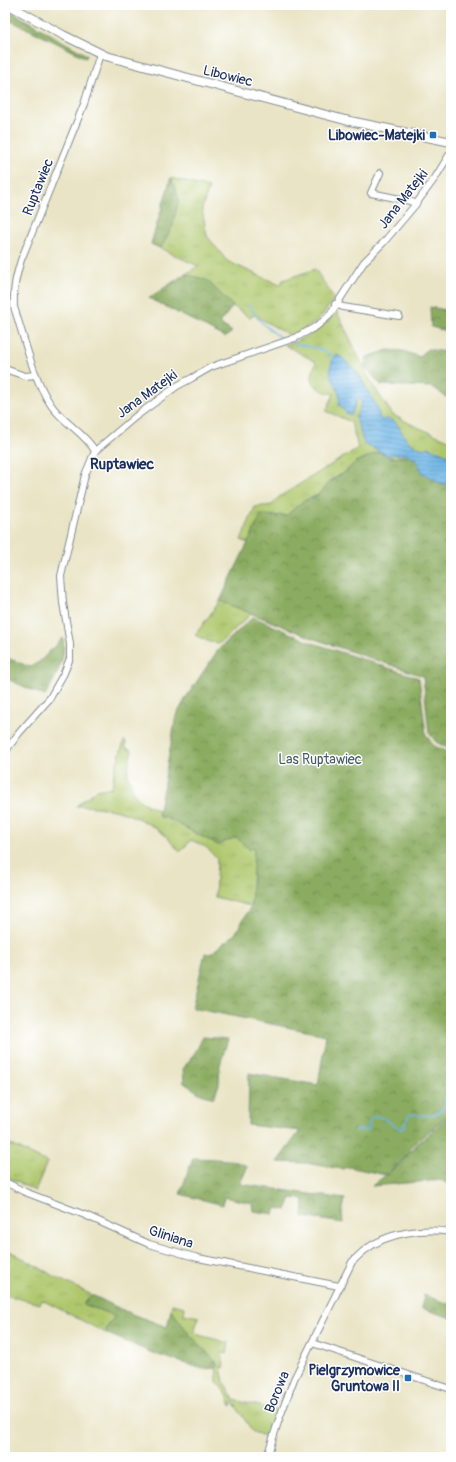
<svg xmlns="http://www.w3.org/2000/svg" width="456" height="1462" font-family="Pangolin,sans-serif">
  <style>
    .grass { fill: url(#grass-tufts); stroke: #657b65 }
    .forest { fill: url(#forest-crowns); stroke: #536e5f }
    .water { fill: url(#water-rules); stroke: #4472a2 }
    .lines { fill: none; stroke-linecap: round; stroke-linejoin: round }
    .stream { stroke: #6eb6e6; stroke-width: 1.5 }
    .street-casing { stroke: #828a92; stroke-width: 8 }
    .secondary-casing { stroke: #828a92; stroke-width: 10 }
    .street { stroke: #fff; stroke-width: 6 }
    .secondary { stroke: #fff; stroke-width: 8 }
    .poi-dot { fill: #1f6fb2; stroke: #fff; stroke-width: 1.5 }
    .labels { text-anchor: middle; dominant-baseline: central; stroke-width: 3; stroke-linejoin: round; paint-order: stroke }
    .street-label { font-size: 14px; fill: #1b2f5e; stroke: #fff }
    .poi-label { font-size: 14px; font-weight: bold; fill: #1b2f5e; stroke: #fff; text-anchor: end }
    .park-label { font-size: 14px; fill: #475d62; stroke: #fff }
    .neighbourhood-label { font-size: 15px; font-weight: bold; fill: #1b2f5e; stroke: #fff }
  </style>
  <defs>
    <pattern id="grass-tufts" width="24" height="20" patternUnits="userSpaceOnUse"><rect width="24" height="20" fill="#afc76c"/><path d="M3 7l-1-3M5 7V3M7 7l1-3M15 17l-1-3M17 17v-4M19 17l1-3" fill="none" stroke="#96ab60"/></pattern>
    <pattern id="forest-crowns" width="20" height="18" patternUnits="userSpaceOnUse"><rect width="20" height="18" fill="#8bac60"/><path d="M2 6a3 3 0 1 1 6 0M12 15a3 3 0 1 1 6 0" fill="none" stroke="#718c52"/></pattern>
    <pattern id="water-rules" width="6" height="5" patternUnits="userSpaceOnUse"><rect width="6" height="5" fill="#6eb6e6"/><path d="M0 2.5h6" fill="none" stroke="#5a94be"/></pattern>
  </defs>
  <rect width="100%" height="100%" fill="#fff"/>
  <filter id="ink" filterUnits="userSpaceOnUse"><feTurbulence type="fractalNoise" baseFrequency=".025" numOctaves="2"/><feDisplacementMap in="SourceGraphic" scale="8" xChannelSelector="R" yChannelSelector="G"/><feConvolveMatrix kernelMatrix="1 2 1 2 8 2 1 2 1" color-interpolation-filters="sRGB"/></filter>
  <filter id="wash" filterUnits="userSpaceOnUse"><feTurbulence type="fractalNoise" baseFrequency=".012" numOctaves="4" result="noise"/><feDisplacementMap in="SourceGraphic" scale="16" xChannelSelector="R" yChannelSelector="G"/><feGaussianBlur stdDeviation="0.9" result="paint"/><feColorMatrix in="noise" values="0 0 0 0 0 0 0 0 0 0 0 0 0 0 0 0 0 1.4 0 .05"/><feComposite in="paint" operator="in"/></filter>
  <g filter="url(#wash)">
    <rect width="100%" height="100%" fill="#e9e4c5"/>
    <path class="grass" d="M171,178L209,188L202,209L207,236L227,261L280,285L283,280L315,269L334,298C321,320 313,327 289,335L254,315L250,318L233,306L219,323L232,332L225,337L149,298L198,266L151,244Z
      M337,312L372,384L393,415L417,427L451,441V482L441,479L410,456L392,458L379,452L356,462L345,472L330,481L318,495L303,501L286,516H261L248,543L241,540L255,507L272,505L279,497L358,448L351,422L326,411L334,394C326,393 312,388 312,378C312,373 314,367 316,362L285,345C311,336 318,332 337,312Z
      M220,601L252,613L220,643L210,642L195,635Z
      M124,741L126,742V748L132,750L127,775L131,783L133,793L142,802L159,811L158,816L169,819L218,845L236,837L250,849L255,846L251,906L215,897L217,859L206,847L191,840L180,852C174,846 168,837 161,832C135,813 107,806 76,806L96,790L112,787L114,772Z
      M5,1142L47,1162L35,1191L5,1176Z
      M5,1248L59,1279L92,1295L83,1303L115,1316L106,1329L108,1334L42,1300L40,1304L5,1295Z
      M172,1304L185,1307L184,1314L199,1317L194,1332L199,1335L229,1343L227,1353L221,1352L225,1368L221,1367L224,1382L234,1400L277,1410L268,1437L253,1432L233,1402L231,1406L227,1395L217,1382L216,1362L190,1335L171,1310Z"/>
    <path class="forest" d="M5,8L62,41L87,55L86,58L61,45L5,18Z
      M171,178L179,199L172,227L161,248L151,244Z
      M185,274L207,280L233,306L219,323L232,332L225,337L149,298Z
      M430,307L451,311V332L431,327Z
      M427,349L451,353V401L433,387L381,385L364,366L367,357L388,350L403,351L420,357Z
      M379,452L392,458L410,456L441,479L451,482V750L436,742L429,733L423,676L312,638L220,601C233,572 248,544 261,515L286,516L303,501L318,495L330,481L345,472L356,462Z
      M253,617L310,642L419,678L426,735L434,746L451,754V1091L450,1093L449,1115L411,1146C411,1155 392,1169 386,1175L348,1167L342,1169L305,1163L277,1162L300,1131L248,1125L249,1073L318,1085L326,1035L192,1008L205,953L210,954L235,934L251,906L254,847L250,850L236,837L218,845L169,819L158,816L176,716L187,696L218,650Z
      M63,638C67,659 55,677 45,696L5,678V657L30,667L39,662Z
      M203,1037L228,1039L220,1065L219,1084L214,1098L201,1094L184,1083L183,1069L196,1051Z
      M451,1115V1228L448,1227L450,1185L441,1180L372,1186L400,1164L417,1144Z
      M193,1158C208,1159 234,1158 247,1166V1168L240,1184L345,1199L342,1214L343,1223L303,1217L304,1199L291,1198L286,1210L276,1208L274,1214L253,1211L252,1203L224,1197L223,1205L180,1194Z
      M92,1295L129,1313L167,1327L171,1310L190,1335L216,1362L217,1368L203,1369L155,1354L108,1334L106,1329L115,1316L83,1304Z
      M424,1295L451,1305V1318L421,1308Z"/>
    <path class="water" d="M335,355L340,356L357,372L378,409L379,417L381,420C399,415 400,434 409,442C412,445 419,447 423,449L428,447L451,456V486L440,483L423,473L415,458L405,454L387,455L364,444L356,418L362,401L358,398L351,415L346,413L339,404C344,385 321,379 335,355Z"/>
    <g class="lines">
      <path class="stream" d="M249,305C255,318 268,329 280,337
        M293,343C306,347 326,347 334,359
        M356,1130H367L370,1120L375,1116C391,1118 390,1127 402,1129L410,1114C423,1115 441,1119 445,1103C447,1096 447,1091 451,1085"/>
    </g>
  </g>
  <g filter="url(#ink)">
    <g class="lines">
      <g class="street-casing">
        <path id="street" d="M380,173L371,193L410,201L416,204
          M335,304L343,307L399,316
          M5,369L25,376L36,375
          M95,451C84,432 63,423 51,405C33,379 24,337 14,307C13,288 16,277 21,260L84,104L100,54
          M5,752L19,733L50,698L64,673L70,658V644L63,603L61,576L85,475L95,451L135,417L177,386L192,378L211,367L295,338L317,326L329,316L364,262L383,243L416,204L435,178L451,152
          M5,1182L25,1192L85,1215L149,1244L198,1258L339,1286
          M312,1343L451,1389
          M267,1457L278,1422L294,1379L352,1262C356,1258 361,1253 365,1250C388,1232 423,1228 451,1232"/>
      </g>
      <g class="secondary-casing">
        <path id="secondary" d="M9,5L63,35L106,56L345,120L451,142"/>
      </g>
      <use href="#street" class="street"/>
      <use href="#secondary" class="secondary"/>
    </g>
  </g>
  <g class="poi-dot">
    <rect x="429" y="131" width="8" height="8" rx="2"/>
    <rect x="404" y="1374" width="8" height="8" rx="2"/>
  </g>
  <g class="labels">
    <g class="street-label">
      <text transform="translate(228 76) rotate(14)">Libowiec</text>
      <text transform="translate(38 187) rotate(-68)">Ruptawiec</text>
      <text transform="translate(403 199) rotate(-52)">Jana Matejki</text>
      <text transform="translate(147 394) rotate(-36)">Jana Matejki</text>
      <text transform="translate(171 1237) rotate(18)">Gliniana</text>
      <text transform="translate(277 1392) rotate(-68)">Borowa</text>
    </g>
    <g class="poi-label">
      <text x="425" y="135">Libowiec-Matejki</text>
      <text x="400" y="1370">Pielgrzymowice<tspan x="400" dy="16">Gruntowa II</tspan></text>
    </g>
    <g class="park-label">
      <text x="320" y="759">Las Ruptawiec</text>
    </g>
    <g class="neighbourhood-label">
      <text x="122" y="464">Ruptawiec</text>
    </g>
  </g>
  <rect width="456" height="1462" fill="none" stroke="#fff" stroke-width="20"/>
</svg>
